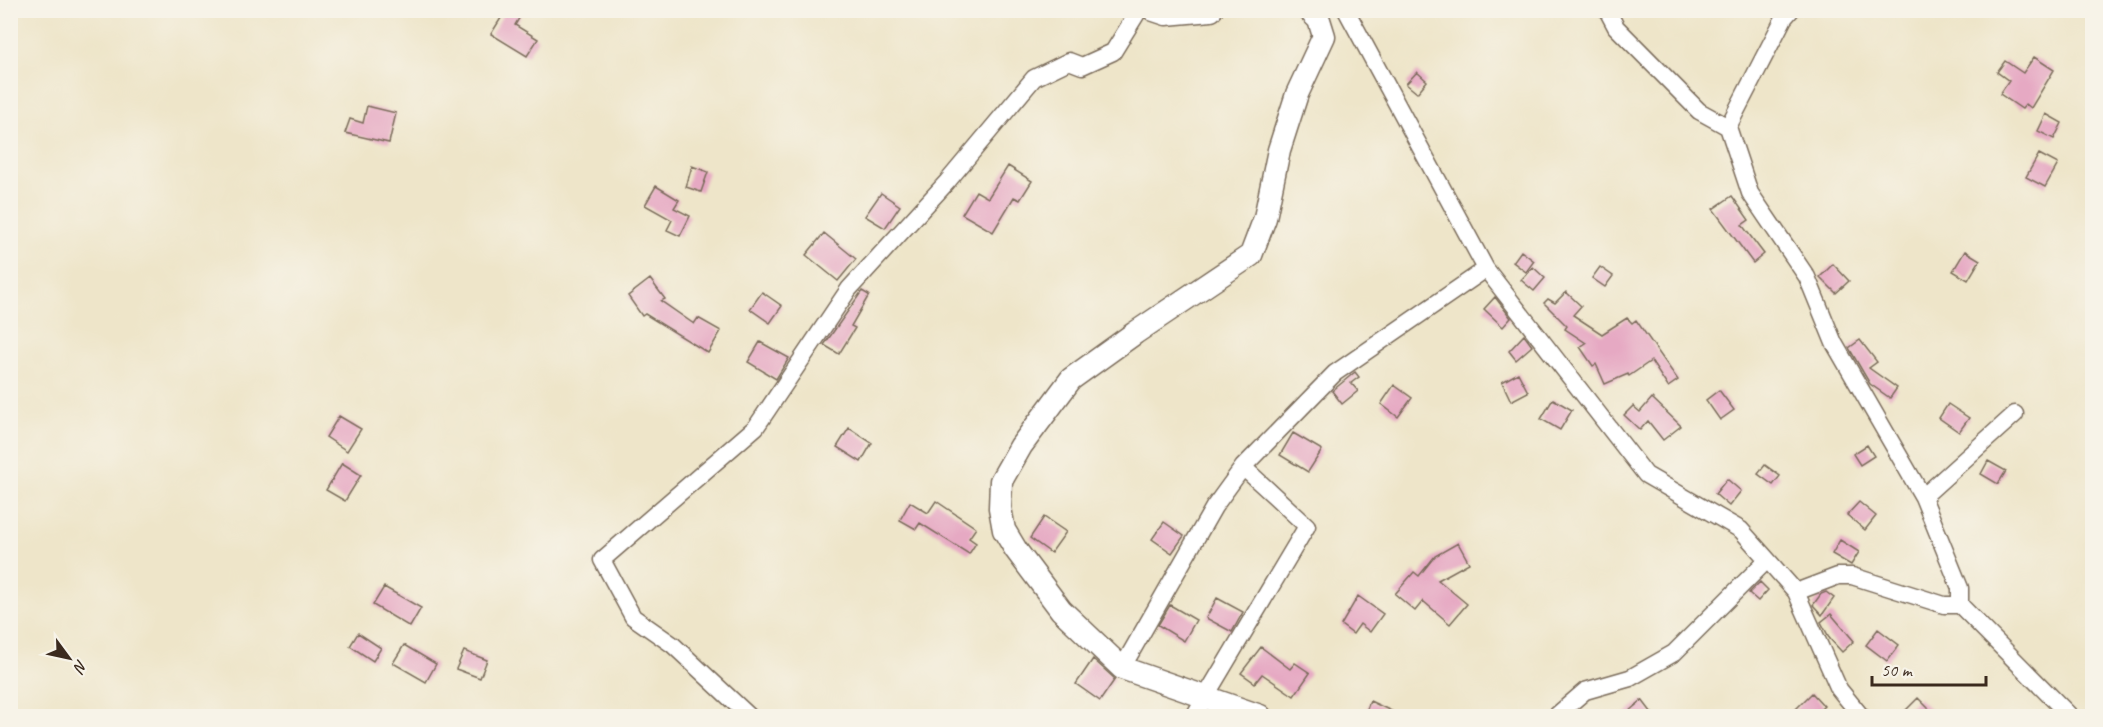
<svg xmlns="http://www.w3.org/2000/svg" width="2103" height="727" font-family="Caveat,sans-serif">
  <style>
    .building { fill: #e6a9c3 }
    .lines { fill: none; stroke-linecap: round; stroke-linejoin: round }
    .minor-casing { stroke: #7a6b5a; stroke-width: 19 }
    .secondary-casing { stroke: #7a6b5a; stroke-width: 25 }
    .minor { stroke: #fff; stroke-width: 16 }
    .secondary { stroke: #fff; stroke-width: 22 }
  </style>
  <rect width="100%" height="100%" fill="#f7f3e8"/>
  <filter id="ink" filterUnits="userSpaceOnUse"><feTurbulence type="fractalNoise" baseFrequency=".0167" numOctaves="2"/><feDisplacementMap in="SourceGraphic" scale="12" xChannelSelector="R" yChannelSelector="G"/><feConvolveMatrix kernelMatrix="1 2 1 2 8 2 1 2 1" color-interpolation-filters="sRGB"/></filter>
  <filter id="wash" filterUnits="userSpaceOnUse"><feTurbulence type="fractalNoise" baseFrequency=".008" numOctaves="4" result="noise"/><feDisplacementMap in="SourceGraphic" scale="24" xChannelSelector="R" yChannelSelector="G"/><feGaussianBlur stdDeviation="1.35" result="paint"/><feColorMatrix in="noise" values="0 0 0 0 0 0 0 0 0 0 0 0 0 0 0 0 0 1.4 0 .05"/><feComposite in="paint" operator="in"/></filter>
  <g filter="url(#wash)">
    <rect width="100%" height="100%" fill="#eee5c9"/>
    <g id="blocks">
      <path class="building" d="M506,10H524L515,25L538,39L527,56L491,34Z
        M2034,57L2054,70L2031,108L2026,104L2022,109L2000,94L2009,81L1997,72L2005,61L2023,73Z
        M1417,72L1427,81L1417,93L1406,84Z
        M367,106L396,113L389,143L345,133L350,119L363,123Z
        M2046,114L2062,123L2054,139L2038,131Z
        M2039,154L2058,164L2045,187L2026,177Z
        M692,166L708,172L701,192L686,187Z
        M1008,166L1032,181L1020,200L1014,197L993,232L962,214L976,191L988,198Z
        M656,186L679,200L674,208L690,216L680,236L667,230L672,220L645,205Z
        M881,193L900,206L885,228L865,216Z
        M1732,196L1749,220L1742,225L1764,254L1753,263L1713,209Z
        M824,233L856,259L838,281L806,255Z
        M1521,251L1534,261L1526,272L1513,262Z
        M1965,251L1980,260L1968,280L1953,271Z
        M1833,264L1849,281L1836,293L1820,277Z
        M1533,267L1545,278L1534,291L1521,280Z
        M1600,267L1613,276L1605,287L1592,278Z
        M650,279L665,299L661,301L694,324L698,318L721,331L708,353L645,314L642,316L628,296Z
        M862,291L869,295L851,326L855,328L839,354L824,345Z
        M762,292L782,306L770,323L750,309Z
        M1566,292L1581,306L1573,315L1602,334L1627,318L1632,323L1636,320L1678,380L1668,387L1651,361L1629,376L1628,374L1605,384L1596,364L1593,366L1580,347L1586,343L1565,329L1567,326L1544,303L1548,299L1555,303Z
        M1495,297L1511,318L1503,327L1484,309Z
        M1524,335L1532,346L1516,360L1509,351Z
        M1860,340L1877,362L1869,368L1897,388L1890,398L1870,384L1849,348Z
        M760,342L789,358L776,379L748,362Z
        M1355,372L1359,377L1351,383L1358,391L1342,404L1332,391Z
        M1518,373L1528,392L1511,401L1502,382Z
        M1394,385L1412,398L1398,417L1381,404Z
        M1719,390L1734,410L1720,420L1706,400Z
        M1652,398L1681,426L1663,440L1648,421L1640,430L1624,415L1633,406L1640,412Z
        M1553,399L1572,410L1560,430L1541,419Z
        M1948,404L1969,418L1959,432L1939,418Z
        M339,416L361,429L347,451L326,437Z
        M849,428L872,443L861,462L837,447Z
        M1293,433L1322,450L1308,472L1280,455Z
        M1867,445L1874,456L1860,465L1853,454Z
        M1988,461L2006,471L1998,484L1981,474Z
        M342,463L361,475L345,501L326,490Z
        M1765,465L1780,476L1773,485L1758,474Z
        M1727,479L1741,491L1729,506L1715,494Z
        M936,501L976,528L969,538L976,543L969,554L920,523L916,529L900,520L910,502L928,513Z
        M1859,502L1876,516L1865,530L1847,515Z
        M1044,517L1066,532L1051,553L1030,538Z
        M1164,522L1184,536L1172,553L1152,539Z
        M1840,540L1859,552L1851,565L1832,554Z
        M1458,543L1469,563L1438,580L1467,604L1450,624L1423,601L1415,611L1395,594L1414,572L1419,576L1435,556Z
        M1760,582L1768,590L1758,601L1749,593Z
        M384,587L421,608L410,627L373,605Z
        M1826,592L1834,598L1822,615L1813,605L1821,594Z
        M1358,596L1383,614L1370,632L1360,624L1353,634L1341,625Z
        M1217,598L1243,612L1232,632L1206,618Z
        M1170,605L1196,620L1184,641L1158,625Z
        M1831,614L1854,641L1842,652L1830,639L1821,622Z
        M1878,629L1899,645L1887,661L1866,645Z
        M358,633L381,648L373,661L350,646Z
        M404,645L436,664L426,682L393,663Z
        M1261,647L1290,669L1295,663L1310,673L1294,696L1262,674L1255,683L1241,673Z
        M464,651L487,660L480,678L456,669Z
        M1093,659L1115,679L1100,701L1076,684Z
        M1812,693L1824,706L1813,717H1788Z
        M1918,698L1937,717H1910L1905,711Z
        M1642,700L1655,717H1622Z
        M1370,701L1404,717H1364Z"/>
    </g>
  </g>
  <g filter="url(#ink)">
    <use href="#blocks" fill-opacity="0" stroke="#7a6b5a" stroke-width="1.5"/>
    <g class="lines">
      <g class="minor-casing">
        <path id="minor" d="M1346,10L1486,269L1646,475L1741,530L1796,592L1839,689L1861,716
          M1607,10L1616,27L1699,111L1728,127L1750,193L1807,277L1834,343L1923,497L1960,588V605
          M1728,127L1784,18L1791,10
          M1923,497L2015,414
          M1796,592L1838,576H1852L1944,605H1960L2070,716
          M1122,668L1214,507L1243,467L1335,373L1486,269
          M749,716L673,645L633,617L602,560L756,427L849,289L947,182L1034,78L1069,61L1082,66L1113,52L1139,10
          M1194,716L1307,526L1243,467
          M1556,716L1585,691L1630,678L1674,653L1766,561"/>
      </g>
      <g class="secondary-casing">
        <path id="secondary" d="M1154,10L1166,14L1211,10
          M1260,716L1122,668L1061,610L1016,550L1004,530L1000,508L1001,481L1021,446L1071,379L1135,333L1251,255L1265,218L1279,150L1297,94L1324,36L1319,20L1309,10"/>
      </g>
      <use href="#minor" class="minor"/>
      <use href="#secondary" class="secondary"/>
    </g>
  </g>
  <rect width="2103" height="727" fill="none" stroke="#f7f3e8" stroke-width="36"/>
  <g transform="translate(69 658) rotate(123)" stroke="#f7f3e8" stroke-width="4.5" paint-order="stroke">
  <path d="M0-4.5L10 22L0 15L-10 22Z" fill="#3b2a1e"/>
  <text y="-9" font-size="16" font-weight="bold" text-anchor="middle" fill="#3b2a1e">N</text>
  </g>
  <path d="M1872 676v9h114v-9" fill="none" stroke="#3b2a1e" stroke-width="3"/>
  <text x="1881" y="676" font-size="18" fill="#3b2a1e" stroke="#f7f3e8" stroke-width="4.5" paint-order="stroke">50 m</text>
</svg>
